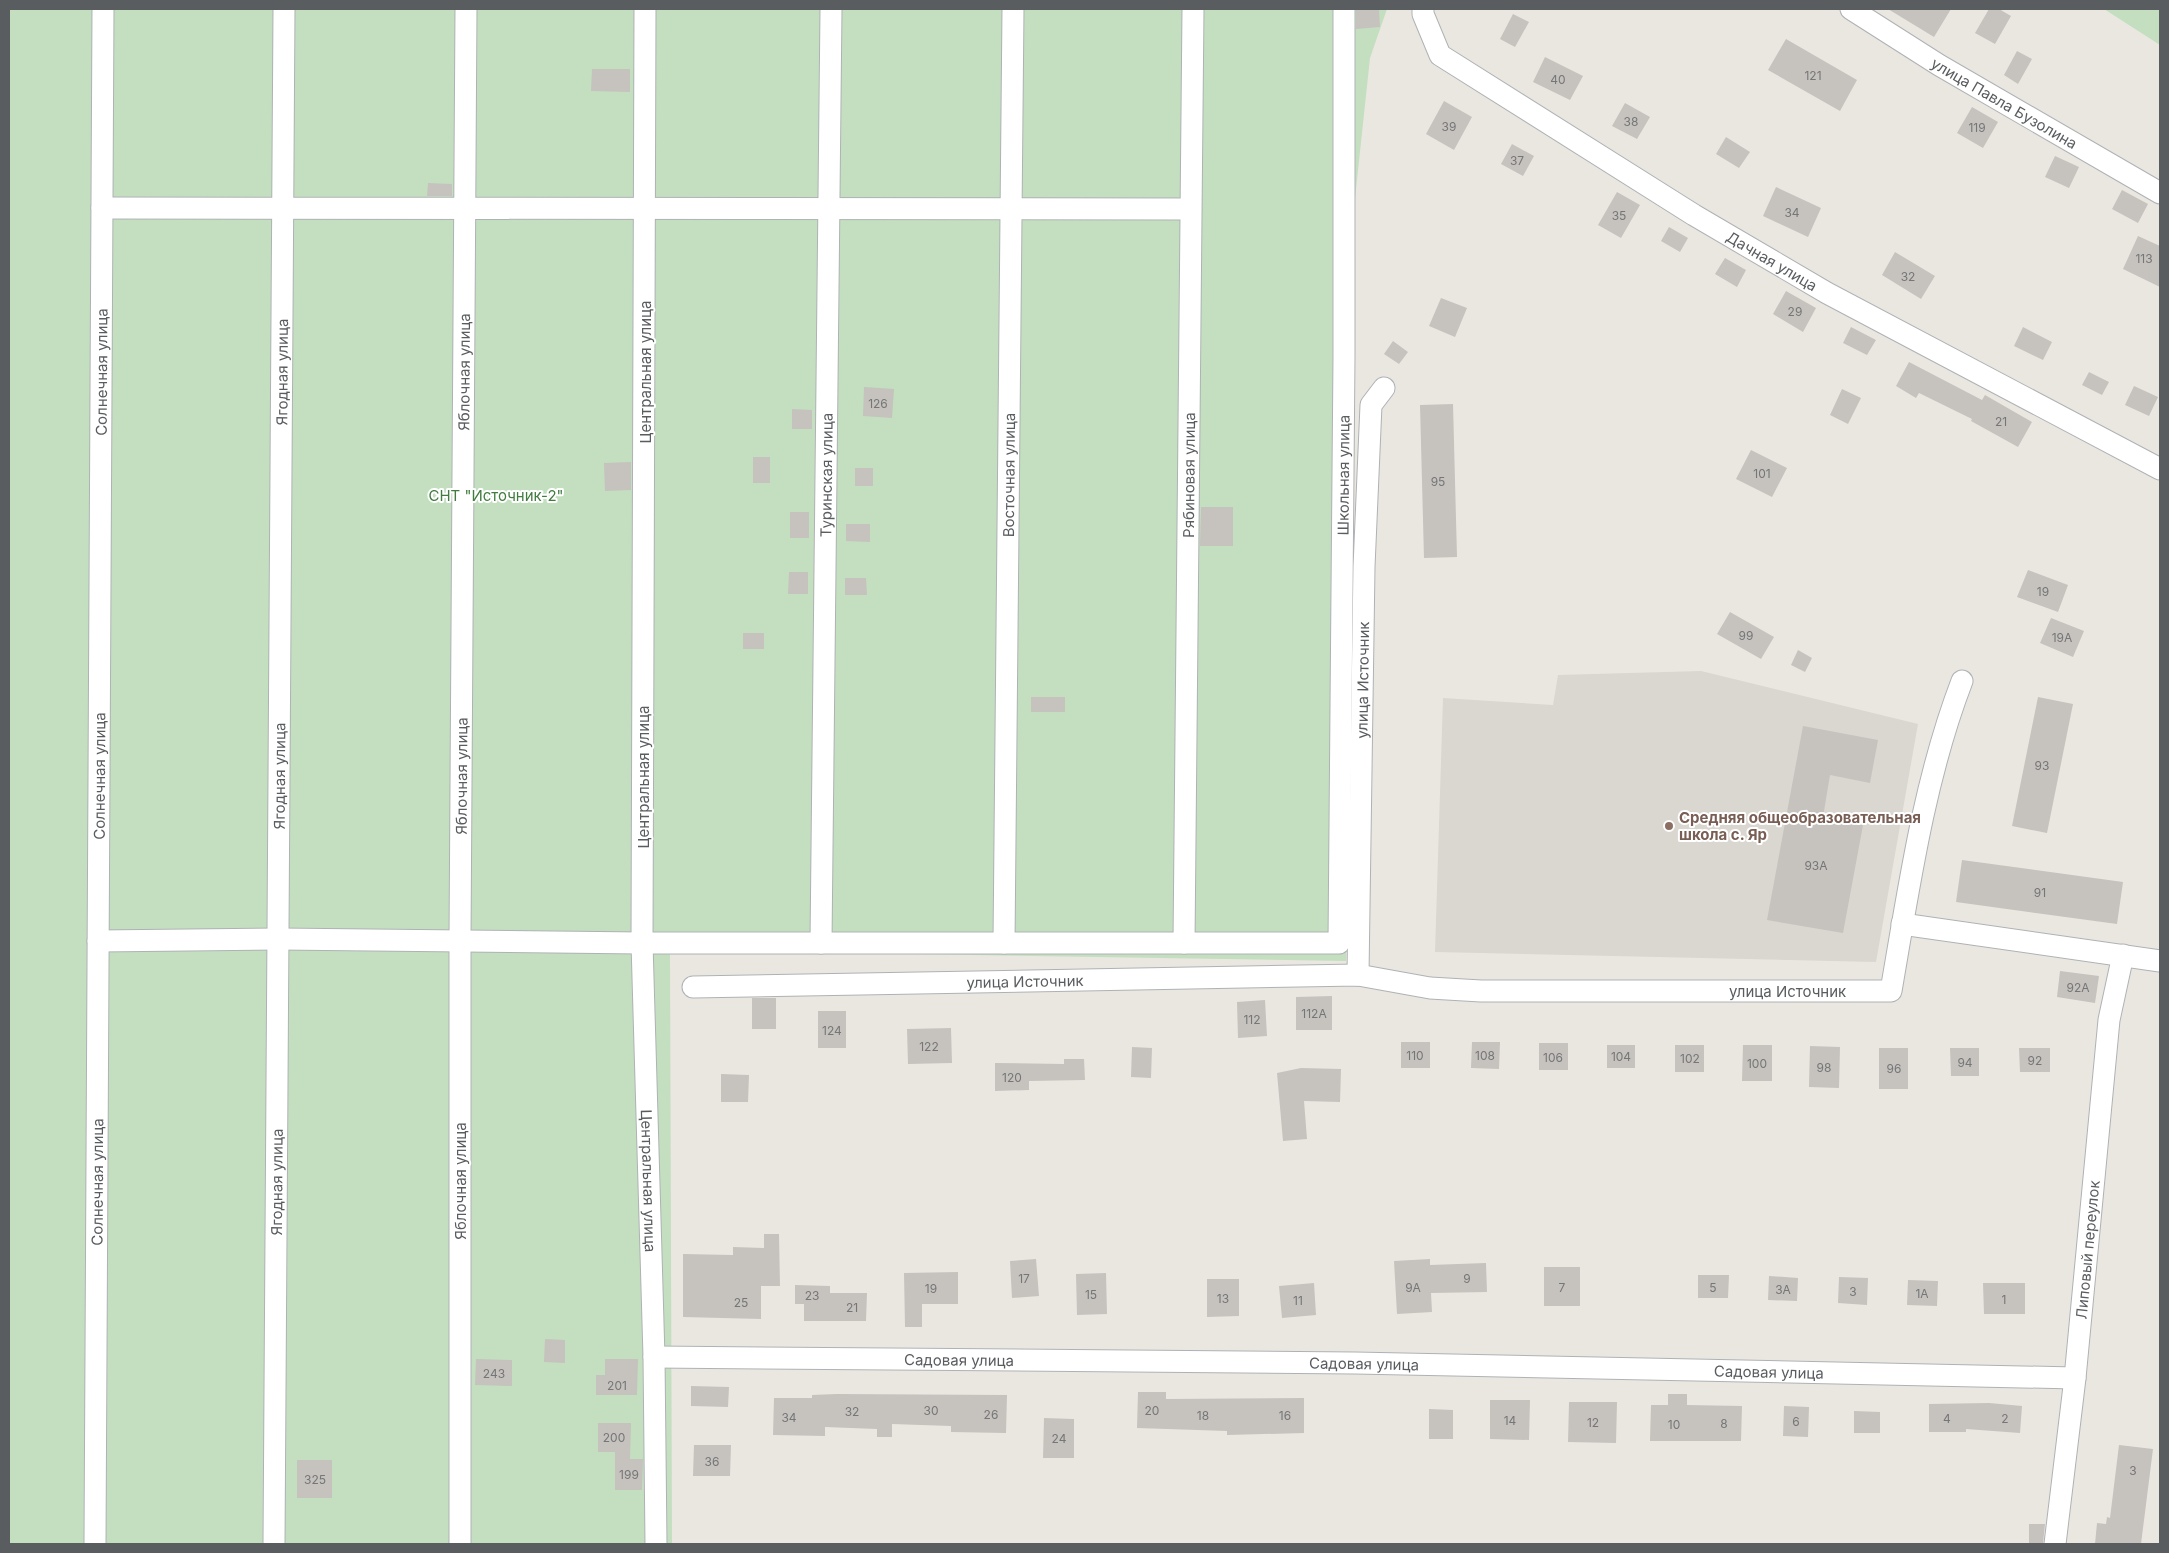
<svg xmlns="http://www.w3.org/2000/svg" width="2169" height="1553" font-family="Inter,sans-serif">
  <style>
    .education { fill: #dad6d0 }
    .green { fill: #c3dfc0 }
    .building { fill: #c6c2be }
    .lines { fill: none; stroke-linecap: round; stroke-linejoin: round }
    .minor-casing { stroke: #afb2b5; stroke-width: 23 }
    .minor { stroke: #fff; stroke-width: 21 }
    .education-dot { fill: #8d6e63; stroke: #fff; stroke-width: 2 }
    .labels { text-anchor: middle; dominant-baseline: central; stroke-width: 4; stroke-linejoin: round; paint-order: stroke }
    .number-label { font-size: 12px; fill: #757678 }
    .street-label { font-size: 15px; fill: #5a5d60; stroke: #fff }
    .park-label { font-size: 15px; fill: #417b3e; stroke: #fff }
    .education-label { font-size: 15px; font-weight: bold; fill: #785e54; stroke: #fff; text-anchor: start }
  </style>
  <rect width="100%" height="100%" fill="#eae7e1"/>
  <path class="education" d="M1701,671L1918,724L1876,962L1435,952L1443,698L1553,705L1558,675Z"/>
  <path class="green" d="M9,9H1387L1370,58L1337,367L1355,396L1346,961L670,950L672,1544H9Z
    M2104,9H2160V45Z"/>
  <path class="building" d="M1356,9H1379L1380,27L1356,29Z
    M1888,9H1951L1934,37Z
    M1989,9H1999L2011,16L1995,44L1975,33Z
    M1513,14L1529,22L1515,47L1500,39Z
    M1786,39L1857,80L1840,111L1768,70Z
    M2017,51L2032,59L2018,84L2004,75Z
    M1545,57L1583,76L1570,100L1533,82Z
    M592,69H630V92L591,91Z
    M1444,101L1472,117L1454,150L1426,134Z
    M1625,103L1650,117L1637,139L1612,126Z
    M1972,107L1998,122L1983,148L1957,133Z
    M1726,137L1750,152L1739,168L1716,154Z
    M1512,144L1534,156L1523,176L1501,164Z
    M2055,156L2079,167L2069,188L2045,177Z
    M428,183L452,184V196H427Z
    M1776,187L1821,208L1808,237L1763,216Z
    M2122,190L2148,204L2138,223L2112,209Z
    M1617,192L1640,205L1621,238L1598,225Z
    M1669,227L1688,238L1680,252L1661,241Z
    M2138,236L2160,246V287L2123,269Z
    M1895,252L1935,276L1921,299L1882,275Z
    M1725,258L1746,270L1737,287L1715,274Z
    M1786,291L1816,308L1803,332L1773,314Z
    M1441,298L1467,308L1455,337L1429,326Z
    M1851,327L1876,340L1867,355L1843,343Z
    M2023,327L2052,342L2043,360L2014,346Z
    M1393,341L1408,352L1399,364L1384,354Z
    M1909,362L1982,400L1985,395L2032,422L2018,447L1971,421L1972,419L1919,393L1916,398L1896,386Z
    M2089,372L2109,382L2102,395L2082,385Z
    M2134,386L2158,397L2149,416L2125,405Z
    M864,387L894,389L892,418L863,416Z
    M1842,389L1861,398L1848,424L1830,415Z
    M1453,404L1457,557L1424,558L1420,405Z
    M792,409L812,410V429H792Z
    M1751,450L1787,468L1772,497L1736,479Z
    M753,457H770V483H753Z
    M631,462V490L605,491L604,463Z
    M855,468H873V486H855Z
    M1201,507H1233V546H1200Z
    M790,512H809V538H790Z
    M846,524H870V542L846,541Z
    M2028,570L2068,585L2058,612L2017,597Z
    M789,572H808V594H788Z
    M845,578H866L867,595H845Z
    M1730,612L1774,637L1761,659L1717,634Z
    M2051,618L2084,631L2073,657L2040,643Z
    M743,633H764V649H743Z
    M1798,650L1812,658L1805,672L1791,665Z
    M1031,697H1065V712H1031Z
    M2038,697L2073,704L2047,833L2012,826Z
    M1803,726L1878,740L1870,783L1830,775L1823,817L1863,825L1843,933L1767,920Z
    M1962,860L2123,882L2117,924L1956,902Z
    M2060,971L2099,976L2095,1003L2057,997Z
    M1332,996V1030H1296V997Z
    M752,998H776V1029H752Z
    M1265,1000L1267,1036L1238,1038L1237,1002Z
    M818,1011H846V1048H818Z
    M951,1028L952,1063L908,1064L907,1029Z
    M1401,1042H1430V1068H1401Z
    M1472,1042H1500L1499,1069L1471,1068Z
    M1539,1043H1568V1070H1539Z
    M1607,1045H1635V1068H1607Z
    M1675,1045H1704V1072H1675Z
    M1743,1045H1772V1081H1742Z
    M1810,1046L1840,1047L1839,1088L1809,1087Z
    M1132,1047L1152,1048L1151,1078L1131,1077Z
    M1879,1048H1908V1089H1879Z
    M1950,1048H1979V1076H1951Z
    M2019,1048H2050V1072H2020Z
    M1064,1059H1084L1085,1080L1029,1081V1090L995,1091V1063L1064,1064Z
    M1301,1068L1341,1069L1340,1102L1304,1101L1307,1139L1283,1141L1277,1073Z
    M721,1074L749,1075L748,1102H721Z
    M764,1234H779L780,1286H761V1319L683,1317V1254L733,1255V1247L764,1248Z
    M1036,1259L1039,1296L1012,1298L1010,1261Z
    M1430,1259V1265L1486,1263L1487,1292L1431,1293L1432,1312L1397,1314L1394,1261Z
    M1544,1267H1580V1306H1544Z
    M958,1272V1304H922V1327H905L904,1273Z
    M1106,1273L1107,1314L1077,1315L1076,1274Z
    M1698,1275H1729L1728,1298H1698Z
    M1769,1276L1798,1278L1797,1301L1768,1300Z
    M1839,1277L1868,1278L1867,1305L1838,1303Z
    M1207,1279H1239V1316L1207,1317Z
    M1908,1280L1938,1281L1937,1306L1907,1305Z
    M1314,1283L1316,1315L1282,1318L1279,1286Z
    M1983,1283H2025V1314H1984Z
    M795,1285L830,1286V1293H867L866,1321H804V1304H795Z
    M545,1339L565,1340V1363L544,1362Z
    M476,1359L512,1360V1386L475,1385Z
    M605,1359H638L637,1395H596V1375H605Z
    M691,1386L729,1387L728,1407L691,1406Z
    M1138,1392H1166V1399L1304,1398V1433L1227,1435V1431L1137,1428Z
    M837,1394L1007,1395L1006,1433L951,1432V1426L892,1424V1437H877V1429L825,1427V1436L773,1435L774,1398H812V1395Z
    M1668,1394H1687V1405L1742,1406L1741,1441H1650L1651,1405H1668Z
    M1490,1400H1530L1529,1440L1490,1439Z
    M1569,1402H1617L1616,1443L1568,1442Z
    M1989,1403L2022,1406L2020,1433L1966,1429V1432H1929V1404Z
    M1784,1406L1809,1407L1808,1437L1783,1436Z
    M1429,1409L1453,1410V1439H1429Z
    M1854,1411L1880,1412V1433H1854Z
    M1044,1418L1074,1419V1458H1043Z
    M598,1423H631L630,1459H643L642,1490H615V1452H598Z
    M694,1445H731L730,1476H693Z
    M2119,1445L2153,1449L2141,1544H2095L2097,1523L2106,1524L2107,1517L2110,1518Z
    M297,1460H332V1498H297Z
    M2029,1524H2045L2043,1543H2029Z"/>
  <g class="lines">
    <g class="minor-casing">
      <g id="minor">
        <path id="s1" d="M645,9L642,943L654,1357L656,1544"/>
        <path id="s2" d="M1423,9V14L1440,55L1694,215L1827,293L2160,469"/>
        <path id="s3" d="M1851,9L1939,65L2160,193"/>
        <path d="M102,208L1190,209"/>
        <path d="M1902,924L2160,961"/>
        <path id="s4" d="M98,941L279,939L642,943H1339L1344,356V9"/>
        <path id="s5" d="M821,943L831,9"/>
        <path id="s6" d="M1004,943L1013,9"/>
        <path id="s7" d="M1184,943L1193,9"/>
        <path id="s8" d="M1358,975L1364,567L1371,405L1384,388"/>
        <path id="s9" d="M693,987L1358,975L1430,988L1481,991H1891C1909,887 1924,780 1962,681"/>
        <path id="s10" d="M654,1357L1355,1363L2075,1378"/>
        <path id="s11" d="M95,1544L103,9"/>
        <path id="s12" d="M274,1544L284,9"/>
        <path id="s13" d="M460,1544V940L466,9"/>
        <path id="s14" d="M2055,1544L2075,1378L2109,1020L2123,955"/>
      </g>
    </g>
    <use href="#minor" class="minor"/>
  </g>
  <circle class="education-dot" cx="1669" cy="826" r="5"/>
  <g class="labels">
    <g class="number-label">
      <text x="1813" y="75">121</text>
      <text x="1558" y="79">40</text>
      <text x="1631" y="121">38</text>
      <text x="1449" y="126">39</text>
      <text x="1977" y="127">119</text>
      <text x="1517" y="160">37</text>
      <text x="1792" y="212">34</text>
      <text x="1619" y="215">35</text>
      <text x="2144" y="258">113</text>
      <text x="1908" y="276">32</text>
      <text x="1795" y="311">29</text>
      <text x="878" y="403">126</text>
      <text x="2001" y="421">21</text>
      <text x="1762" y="473">101</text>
      <text x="1438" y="481">95</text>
      <text x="2043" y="591">19</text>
      <text x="1746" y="635">99</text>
      <text x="2062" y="637">19А</text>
      <text x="2042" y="765">93</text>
      <text x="1816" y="865">93А</text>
      <text x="2040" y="892">91</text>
      <text x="2078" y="987">92А</text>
      <text x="1314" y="1013">112А</text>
      <text x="1252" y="1019">112</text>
      <text x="832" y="1030">124</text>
      <text x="929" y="1046">122</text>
      <text x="1415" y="1055">110</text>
      <text x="1485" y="1055">108</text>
      <text x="1621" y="1056">104</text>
      <text x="1553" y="1057">106</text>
      <text x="1690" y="1058">102</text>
      <text x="2035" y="1060">92</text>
      <text x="1965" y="1062">94</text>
      <text x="1757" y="1063">100</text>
      <text x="1824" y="1067">98</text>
      <text x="1894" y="1068">96</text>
      <text x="1012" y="1077">120</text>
      <text x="1024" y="1278">17</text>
      <text x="1467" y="1278">9</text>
      <text x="1413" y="1287">9А</text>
      <text x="1562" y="1287">7</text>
      <text x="1713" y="1287">5</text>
      <text x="931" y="1288">19</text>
      <text x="1783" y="1289">3А</text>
      <text x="1853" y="1291">3</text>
      <text x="1922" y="1293">1А</text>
      <text x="1091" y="1294">15</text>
      <text x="812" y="1295">23</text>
      <text x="1223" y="1298">13</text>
      <text x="2004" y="1299">1</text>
      <text x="1298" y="1300">11</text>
      <text x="741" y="1302">25</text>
      <text x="852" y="1307">21</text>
      <text x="494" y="1373">243</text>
      <text x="617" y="1385">201</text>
      <text x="931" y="1410">30</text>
      <text x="1152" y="1410">20</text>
      <text x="852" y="1411">32</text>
      <text x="991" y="1414">26</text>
      <text x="1203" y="1415">18</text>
      <text x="1285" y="1415">16</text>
      <text x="789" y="1417">34</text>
      <text x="1947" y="1418">4</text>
      <text x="2005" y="1418">2</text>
      <text x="1510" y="1420">14</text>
      <text x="1796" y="1421">6</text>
      <text x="1593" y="1422">12</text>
      <text x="1724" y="1423">8</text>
      <text x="1674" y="1424">10</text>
      <text x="614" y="1437">200</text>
      <text x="1059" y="1438">24</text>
      <text x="712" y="1461">36</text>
      <text x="2133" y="1470">3</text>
      <text x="629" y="1474">199</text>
      <text x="315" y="1479">325</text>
    </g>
    <g class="street-label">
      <text stroke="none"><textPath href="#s3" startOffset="180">улица Павла Бузолина</textPath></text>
      <text stroke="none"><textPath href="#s2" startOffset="440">Дачная улица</textPath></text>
      <text stroke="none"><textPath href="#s11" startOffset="1172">Солнечная улица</textPath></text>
      <text stroke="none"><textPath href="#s12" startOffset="1172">Ягодная улица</textPath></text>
      <text stroke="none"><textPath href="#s13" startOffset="1172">Яблочная улица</textPath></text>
      <text transform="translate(645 372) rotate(-90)">Центральная улица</text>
      <text stroke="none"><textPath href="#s5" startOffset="468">Туринская улица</textPath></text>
      <text stroke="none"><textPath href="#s6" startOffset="468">Восточная улица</textPath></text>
      <text stroke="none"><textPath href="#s7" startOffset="468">Рябиновая улица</textPath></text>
      <text stroke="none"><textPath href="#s4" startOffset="1709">Школьная улица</textPath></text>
      <text stroke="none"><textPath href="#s8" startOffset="295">улица Источник</textPath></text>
      <text stroke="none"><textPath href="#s11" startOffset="768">Солнечная улица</textPath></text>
      <text stroke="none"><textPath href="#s13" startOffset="768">Яблочная улица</textPath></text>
      <text stroke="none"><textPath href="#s12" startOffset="768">Ягодная улица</textPath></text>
      <text transform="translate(643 777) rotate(-90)">Центральная улица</text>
      <text stroke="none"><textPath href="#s9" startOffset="332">улица Источник</textPath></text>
      <text stroke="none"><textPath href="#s9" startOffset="1096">улица Источник</textPath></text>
      <text stroke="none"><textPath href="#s11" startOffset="362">Солнечная улица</textPath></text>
      <text stroke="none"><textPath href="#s12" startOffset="362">Ягодная улица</textPath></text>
      <text transform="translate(460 1181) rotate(-90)">Яблочная улица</text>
      <text stroke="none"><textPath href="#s1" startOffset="1172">Центральная улица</textPath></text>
      <text stroke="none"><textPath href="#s14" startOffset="296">Липовый переулок</textPath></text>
      <text stroke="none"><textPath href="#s10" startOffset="305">Садовая улица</textPath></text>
      <text stroke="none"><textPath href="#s10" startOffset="710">Садовая улица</textPath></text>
      <text stroke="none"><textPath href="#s10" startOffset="1115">Садовая улица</textPath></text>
    </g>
    <g class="park-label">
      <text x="496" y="495">СНТ "Источник-2"</text>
    </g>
    <g class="education-label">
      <text x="1679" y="817">Средняя общеобразовательная<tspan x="1679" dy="17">школа с. Яр</tspan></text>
    </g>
  </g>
  <rect width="2169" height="1553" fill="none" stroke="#5a5d60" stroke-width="20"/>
</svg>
